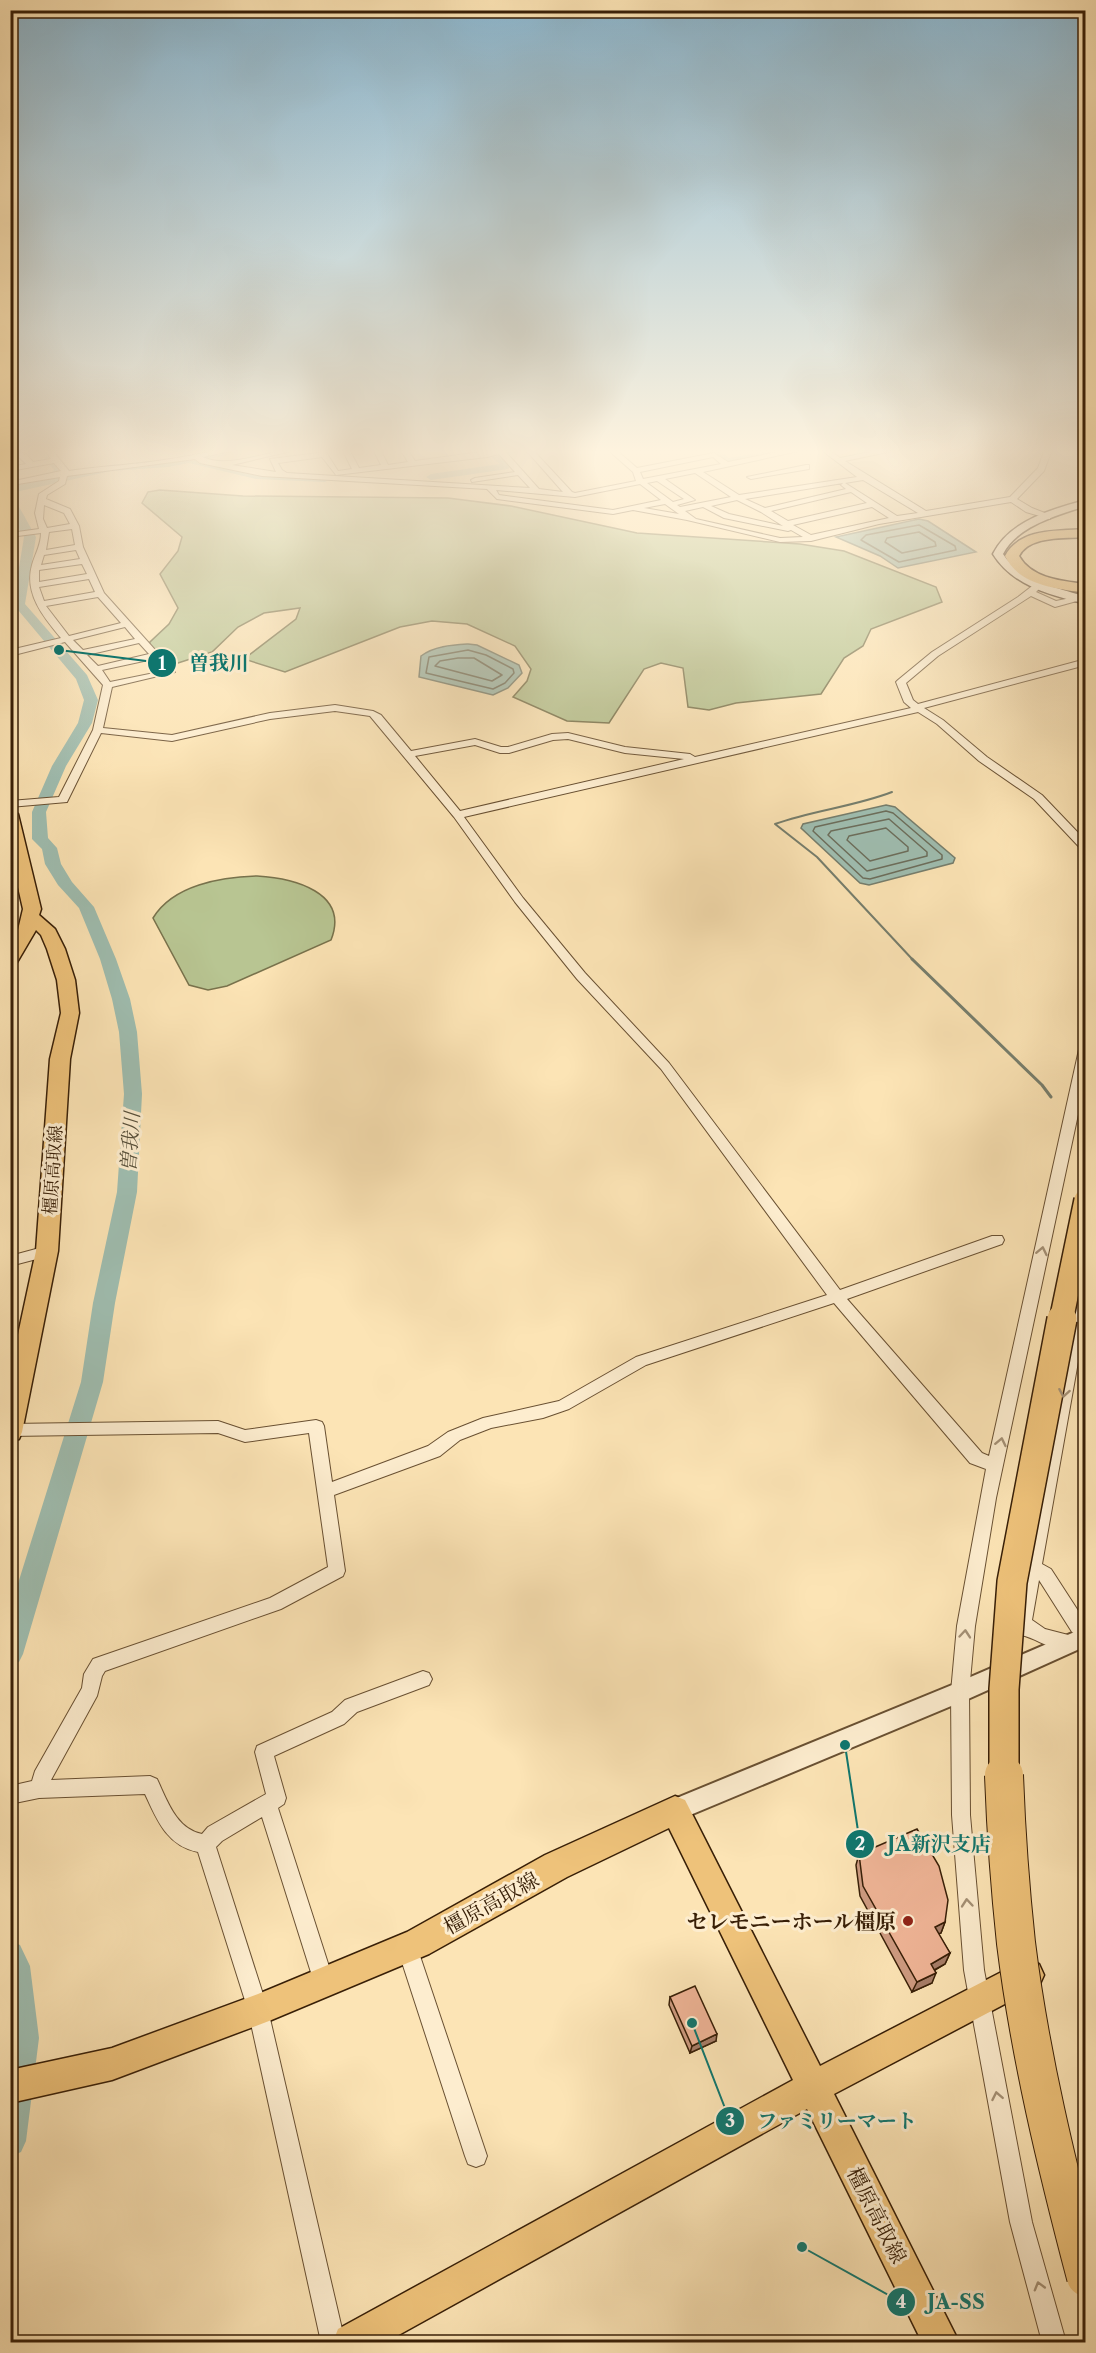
<svg xmlns="http://www.w3.org/2000/svg" width="1096" height="2353" font-family="'Libre Caslon Text','Noto Serif JP',serif">
  <style>
    .green { fill: #b8c592; stroke: #78724c; stroke-width: 1.5 }
    .water { fill: #9fbeb1; stroke: #767e6d; stroke-width: 1.5 }
    .lines { fill: none; stroke-linecap: round; stroke-linejoin: round }
    .shore { stroke: #6c6e5c; stroke-width: 1.5 }
    .stream-far1 { stroke: #767e6d; stroke-width: 2 }
    .stream { stroke: #767e6d; stroke-width: 3 }
    .river { fill: #9fbeb1; fill-rule: evenodd }
    .minor-casing { stroke: #695032; stroke-width: 2 }
    .tertiary-casing { stroke: #695032; stroke-width: 4 }
    .secondary-casing { stroke: #381f07; stroke-width: 3 }
    .primary-casing { stroke: #381f07; stroke-width: 3 }
    .motorway-casing { stroke: #381f07; stroke-width: 3 }
    .minor { fill: #fdedcf; fill-rule: evenodd }
    .tertiary { fill: #fdedcf; fill-rule: evenodd }
    .secondary { fill: #fdedcf; fill-rule: evenodd }
    .primary { fill: #eec27a; fill-rule: evenodd }
    .motorway { fill: #eec27a; fill-rule: evenodd }
    .motorway-bridge-far2-casing { stroke: #381f07; stroke-width: 26; stroke-linecap: butt }
    .motorway-bridge-far1-casing { stroke: #381f07; stroke-width: 32; stroke-linecap: butt }
    .motorway-bridge-casing { stroke: #381f07; stroke-width: 40; stroke-linecap: butt }
    .motorway-bridge-far2 { stroke: #eec27a; stroke-width: 23 }
    .motorway-bridge-far1 { stroke: #eec27a; stroke-width: 29 }
    .motorway-bridge { stroke: #eec27a; stroke-width: 38 }
    .wall { fill: #ce9b81; stroke: #381f07; stroke-width: 1.5 }
    .shaded-wall { fill: #a77e69; stroke: #381f07; stroke-width: 1.5 }
    .building { fill: #efb496; stroke: #381f07; stroke-width: 1.5 }
    .oneway { stroke: #a49075 }
    .poi-dot { fill: #8f2418; stroke: #fdedcf; stroke-width: 2 }
    .labels { text-anchor: middle; dominant-baseline: central; stroke-width: 6; stroke-linejoin: round; paint-order: stroke }
    .street-label { font-size: 18px; fill: #381f07; stroke: #fdedcf }
    .water-label { font-size: 20px; font-style: italic; fill: #574f3a; stroke: #fdedcf }
    .near-street-label { font-size: 21px; fill: #381f07; stroke: #fdedcf }
    .near-poi-label { font-size: 21px; font-weight: bold; fill: #381f07; stroke: #fdedcf; text-anchor: end }
    .leader { fill: none; stroke: #0f766e; stroke-width: 2 }
    .callout-dot { fill: #0f766e; stroke: #fdedcf; stroke-width: 2 }
    .mark-label { font-size: 18px; text-anchor: middle; font-weight: bold; fill: #fff }
    .callout-label { font-size: 20px; text-anchor: middle; font-weight: bold; fill: #0f766e; stroke: #fdedcf; stroke-width: 6; stroke-linejoin: round; paint-order: stroke }
  </style>
  <rect width="100%" height="100%" fill="#fce4b5"/>
  <filter id="stains"><feTurbulence type="fractalNoise" baseFrequency=".00333" numOctaves="4"/><feColorMatrix values="0 0 0 0 .2 0 0 0 0 .09 0 0 0 0 .02 0 0 0 .5 -.17"/></filter>
  <radialGradient id="worn" r=".72"><stop offset=".6" stop-color="#630" stop-opacity="0"/><stop offset="1" stop-color="#630" stop-opacity=".3"/></radialGradient>
  <path class="green" d="M160,490L243,496L448,498L511,506L637,533L800,544L844,551L936,587L942,602L871,629L863,646L844,658L821,694L736,703L709,710L688,707L683,668L661,663L644,669L609,723L567,721L513,697L527,681L531,669L515,646L467,624L432,621L400,627L285,672L244,659L296,619L300,608L264,613L238,627L212,652L178,663L159,664L148,652L150,642L169,624L178,608L160,574L178,551L182,537L142,503L148,492Z
    M257,876C293,878 350,892 331,940L227,986L208,990L189,985L153,918C173,885 221,877 257,876Z"/>
  <path class="water" d="M919,519L928,521L976,552L898,568L880,556L836,537Z
    M468,644L477,645L519,665L522,673L508,688L493,695L419,677L421,656C434,646 452,645 468,644Z
    M886,805L895,807L955,858L953,863L869,885L860,883L801,828L803,824Z"/>
  <g class="lines">
    <path class="shore" d="M919,525L955,546L956,550L899,562L861,540L866,535Z
      M919,532L935,542L936,546L902,553L885,542L887,538Z
      M468,650L486,655L513,669L514,673L505,683L493,689L426,673L429,657Z
      M458,658H474L502,675L492,681L435,666L440,661Z
      M886,811L893,813L942,855V859L870,879L863,878L813,831L815,827Z
      M889,819L927,852V856L867,871L828,835L831,831Z
      M886,828L908,847V851L870,861L847,840L849,836Z"/>
    <path class="stream-far1" d="M892,792C853,807 814,810 775,824L817,857L913,960"/>
    <path class="stream" d="M912,959L1042,1085L1051,1097"/>
    <path class="river" d="M37,449H48L64,470L62,475L111,465L168,461L227,449H251L202,461L256,473L325,476L330,479L325,482L256,479L189,463L168,467L111,471L20,491L10,495L12,486L50,478L54,470Z
      M508,449H527L503,457L511,464L508,469L431,480L426,477L431,474L500,464L490,456Z
      M706,449H718L729,458L764,452L769,455L764,458L727,465Z
      M10,497C18,501 30,528 36,537L25,604L87,675L98,700L92,723L66,766L46,812L48,838L57,848L61,864L72,882L94,907L116,959L130,999L137,1032L142,1094L137,1192L115,1303L103,1382L23,1654L19,1662L10,1665V1609L81,1382L93,1303L117,1192L124,1094L119,1032L112,999L100,959L79,908L58,885L45,864L42,849L32,839V812L52,766L78,723L84,700L76,679L13,604L24,537L10,515Z
      M10,1941L20,1945L30,1966L39,2038L26,2141L21,2152L10,2157Z"/>
    <g class="minor-casing">
      <path id="minor" d="M44,449H51L69,471C102,466 136,465 170,459C193,456 215,449 238,449L203,457C227,470 271,449 300,449L232,465L276,472L270,459L319,453L317,449H324L338,471L352,469L342,449H349L359,468L381,465L373,449H380L388,465L408,462L400,449H407L415,461L503,449L539,489L563,492L525,449H532L572,492L575,493L636,481L633,472L607,449H615L637,468L714,453L728,462L792,449H808L703,472L739,495L857,477L820,449H828L840,458L885,449H902L845,461L926,511L1010,497L1038,468L1045,449H1052L1044,471L1017,499L1032,508L1050,515V519L1026,512L1011,502L879,524L811,541L780,542L687,520L633,510L613,514L497,499L487,489L262,476L200,463L195,459L67,476L65,484L47,495L46,499L70,509L79,526L83,547L104,593L175,672L112,687L103,728L172,735L270,713L335,705L373,711L381,715L411,751L475,739L501,747H508L552,734L568,733L625,747L690,754L695,757L911,708L904,702L896,682L898,680L932,652L1018,597L1036,583L1043,585L1036,592L1056,601L1080,596L1084,599L1055,607L1031,596L938,656L906,683L913,700L918,704L1086,659V665L924,708L943,720L987,757L1042,795L1086,841V851L1082,850L1034,799L979,761L937,724L918,712L464,817L523,898L585,973L669,1063L840,1290L992,1236H1002L1004,1240L1002,1244L847,1299L982,1453L989,1456L1080,1045L1086,1041V1077L996,1498L975,1626L969,1692L970,1815L984,1970L1032,2222L1066,2342H1042L1010,2222L964,1970L952,1815L951,1692L957,1626L986,1469L970,1463L834,1303L646,1365L569,1409L543,1418L491,1428L460,1440L440,1456L334,1495L345,1571L343,1576L281,1609L105,1671L102,1676L97,1696L51,1780L150,1776L157,1779C167,1800 176,1829 202,1834L208,1827L266,1794L255,1752L257,1746L332,1712L345,1700L423,1671L429,1673L432,1679L429,1685L357,1712L344,1724L274,1756L286,1798L284,1804L278,1808L334,1982L331,1989L324,1992L317,1989L314,1982L262,1817L222,1841L216,1847L268,2010L345,2342H321L248,2010L198,1852C167,1846 157,1820 145,1794L39,1798L10,1804V1786L32,1781L35,1771L82,1688L84,1674L93,1659L270,1598L328,1567L309,1433L245,1442L218,1433L10,1436V1424L218,1421L245,1430L316,1420L322,1422L324,1426L332,1482L428,1446L448,1432L483,1418L559,1401L636,1357L827,1295L661,1069L577,979L515,902L454,817L370,716L335,711L270,719L172,741L101,733L67,802L10,807V801L59,797L93,730L103,685L65,642L10,656V650L61,638C43,617 24,593 32,565C35,554 41,545 41,533L10,537V533L39,529L35,513L39,494L59,481L60,477L18,484L10,481V475L19,480L61,471L54,463L10,471V467L26,464L20,458L10,454V450L26,454L33,462L51,459ZM499,454L515,472L475,478L471,480L472,482L518,475L530,488L287,473L282,470L278,463L322,457L336,475L487,457ZM713,457L721,464L643,479L640,472ZM695,473L731,497L680,507L677,505L695,500L665,479ZM863,480L918,513L897,516L845,483ZM657,481L684,499L673,502L647,483ZM843,483L841,485L846,489L765,508L745,499ZM640,484L661,500L613,510L499,495L496,490L575,497ZM851,492L867,503L788,521L771,511ZM737,500L761,512L783,526L729,514L711,506ZM665,504L679,514L644,508ZM44,505L64,513L70,524L47,528L43,519ZM703,507L724,518L788,531L791,530L803,537L780,538L696,519L685,511ZM872,507L889,518L811,535L793,525ZM72,529L75,545L46,550L49,532ZM76,550L80,559L41,565L44,555ZM82,564L87,574L39,582V570ZM89,579L95,592L44,601L39,587ZM98,597L121,623L69,636L46,606ZM125,627L135,639L83,650L73,640ZM139,643L149,654L98,666L87,655ZM153,659L164,671L110,682L102,670ZM568,739L625,753L684,759L460,811L415,756L475,745L500,753H509L553,740Z
        M1070,449H1078L1086,454V460Z
        M806,465H809V469L751,479L747,477Z
        M47,1246L52,1247L54,1251L52,1255L10,1266V1256Z
        M1086,1268V1317L1042,1564L1051,1569L1086,1623V1641L1072,1632L1039,1580L1032,1620L1045,1629L1076,1637L1079,1643L1076,1649C1059,1655 1041,1641 1025,1636C1022,1635 1019,1636 1016,1634L1013,1629L1079,1273Z
        M407,1937L414,1940L417,1947L487,2156L484,2164L476,2167L468,2164L465,2156L397,1947L400,1940Z"/>
    </g>
    <g class="tertiary-casing">
      <path id="tertiary" d="M1086,1627V1646L968,1699L683,1818L675,1821L667,1818L663,1810L667,1802L952,1685Z"/>
    </g>
    <g class="secondary-casing">
      <path id="secondary" d="M1086,500V506C1058,515 1017,526 1003,554C1021,582 1056,587 1086,597V604C1050,595 1013,586 993,554C1009,521 1052,509 1086,500Z"/>
    </g>
    <g class="primary-casing">
      <path id="primary" d="M10,809L18,814L41,909L39,915L55,929L65,949L75,980L79,1013L70,1059L58,1251L22,1432L19,1439L10,1442V1372L36,1251L50,1059L61,1013L57,980L47,949L41,935L36,930L16,964L10,965V943L18,930L23,909L10,852Z
        M675,1796L685,1800L820,2066L1017,1964L1028,1959L1039,1964L1044,1975L1039,1986L834,2094L959,2342H922L807,2109L386,2342H333L338,2329L793,2080L669,1828L567,1877L429,1954L269,2021L112,2080L10,2103V2070L112,2048L258,1994L407,1932L545,1855Z"/>
    </g>
    <g class="motorway-casing">
      <path id="motorway" d="M1086,529V537C1065,539 1030,535 1019,556C1032,579 1063,581 1086,584V593C1055,588 1020,586 1005,556C1020,528 1057,531 1086,529Z"/>
    </g>
    <use href="#minor" class="minor"/>
    <use href="#tertiary" class="tertiary"/>
    <use href="#secondary" class="secondary"/>
    <use href="#primary" class="primary"/>
    <use href="#motorway" class="motorway"/>
    <g class="motorway-bridge-far2-casing">
      <path id="motorway-bridge-far2" d="M1061,1321L1086,1200"/>
    </g>
    <g class="motorway-bridge-far1-casing">
      <path id="motorway-bridge-far1" d="M1004,1777V1689L1012,1582L1062,1319"/>
    </g>
    <g class="motorway-bridge-casing">
      <path id="motorway-bridge" d="M1004,1775C1006,1831 1010,1887 1016,1943C1030,2056 1057,2167 1086,2277"/>
    </g>
    <use href="#motorway-bridge-far2" class="motorway-bridge-far2"/>
    <use href="#motorway-bridge-far1" class="motorway-bridge-far1"/>
    <use href="#motorway-bridge" class="motorway-bridge"/>
  </g>
  <path class="wall" d="M859,1854L945,1922L941,1933L938,1934L950,1953L945,1964L935,1970L932,1983L912,1992L860,1896L856,1865Z
    M670,1997L716,2041L690,2053L669,2005Z"/>
  <path class="shaded-wall" d="M945,1922L941,1933L930,1937L935,1927Z
    M950,1953L945,1964L927,1974L931,1964Z
    M936,1973L932,1983L912,1992L917,1982Z
    M717,2034L716,2041L690,2053L692,2046Z"/>
  <path class="building" d="M917,1829L939,1866L948,1900L945,1922L935,1927L950,1953L931,1964L936,1973L917,1982L863,1886L859,1854Z
    M695,1986L717,2034L692,2046L670,1997Z"/>
  <defs><path id="oneway-chevron" d="M-2-3.5L2.5 0L-2 3.5" fill="none" stroke-width="1.6" stroke-linecap="round" stroke-linejoin="round" transform="scale(1.5)"/></defs>
  <g class="oneway">
    <use href="#oneway-chevron" transform="translate(1042 1251) rotate(-78)"/>
    <use href="#oneway-chevron" transform="translate(1064 1393) rotate(100)"/>
    <use href="#oneway-chevron" transform="translate(1001 1442) rotate(-78)"/>
    <use href="#oneway-chevron" transform="translate(965 1634) rotate(-85)"/>
    <use href="#oneway-chevron" transform="translate(967 1903) rotate(-95)"/>
    <use href="#oneway-chevron" transform="translate(997 2096) rotate(-101)"/>
    <use href="#oneway-chevron" transform="translate(1039 2286) rotate(-106)"/>
  </g>
  <linearGradient id="sky" x2="0" y2="1"><stop stop-color="#8bb8d2"/><stop offset="0.58" stop-color="#fef3de"/><stop offset="1" stop-color="#fef3de" stop-opacity="0"/></linearGradient>
  <rect width="1096" height="779" fill="url(#sky)"/>
  <circle class="poi-dot" cx="908" cy="1921" r="6"/>
  <g class="labels">
    <g class="street-label">
      <text transform="translate(53 1170) rotate(-86)">橿原高取線</text>
    </g>
    <g class="water-label">
      <text transform="translate(130 1142) rotate(-86)">曽我川</text>
    </g>
    <g class="near-street-label">
      <text transform="translate(491 1903) rotate(-29)">橿原高取線</text>
      <text transform="translate(877 2215) rotate(63)">橿原高取線</text>
    </g>
    <g class="near-poi-label">
      <text x="896" y="1921">セレモニーホール橿原</text>
    </g>
  </g>
  <path class="leader" d="M59 650L162 663M845 1745L860 1844M692 2023L730 2121M802 2247L901 2302"/>
  <g class="callout-dot">
    <circle cx="59" cy="650" r="6"/>
    <circle cx="845" cy="1745" r="6"/>
    <circle cx="692" cy="2023" r="6"/>
    <circle cx="802" cy="2247" r="6"/>
    <circle cx="162" cy="663" r="15"/>
    <circle cx="860" cy="1844" r="15"/>
    <circle cx="730" cy="2121" r="15"/>
    <circle cx="901" cy="2302" r="15"/>
  </g>
  <g class="mark-label">
    <text x="162" y="670">1</text>
    <text x="860" y="1850">2</text>
    <text x="730" y="2127">3</text>
    <text x="901" y="2308">4</text>
  </g>
  <g class="callout-label">
    <text x="219" y="670">曽我川</text>
    <text x="939" y="1851">JA新沢支店</text>
    <text x="837" y="2128">ファミリーマート</text>
    <text x="956" y="2309">JA-SS</text>
  </g>
  <rect width="1096" height="2353" fill="none" stroke="#fce4b5" stroke-width="36"/>
  <rect x="12" y="12" width="1072" height="2329" fill="none" stroke="#381f07" stroke-width="3"/>
  <rect x="18" y="18" width="1060" height="2317" fill="none" stroke="#381f07" stroke-width="1.5"/>
  <rect width="100%" height="100%" filter="url(#stains)"/>
  <rect width="100%" height="100%" fill="url(#worn)"/>
</svg>
